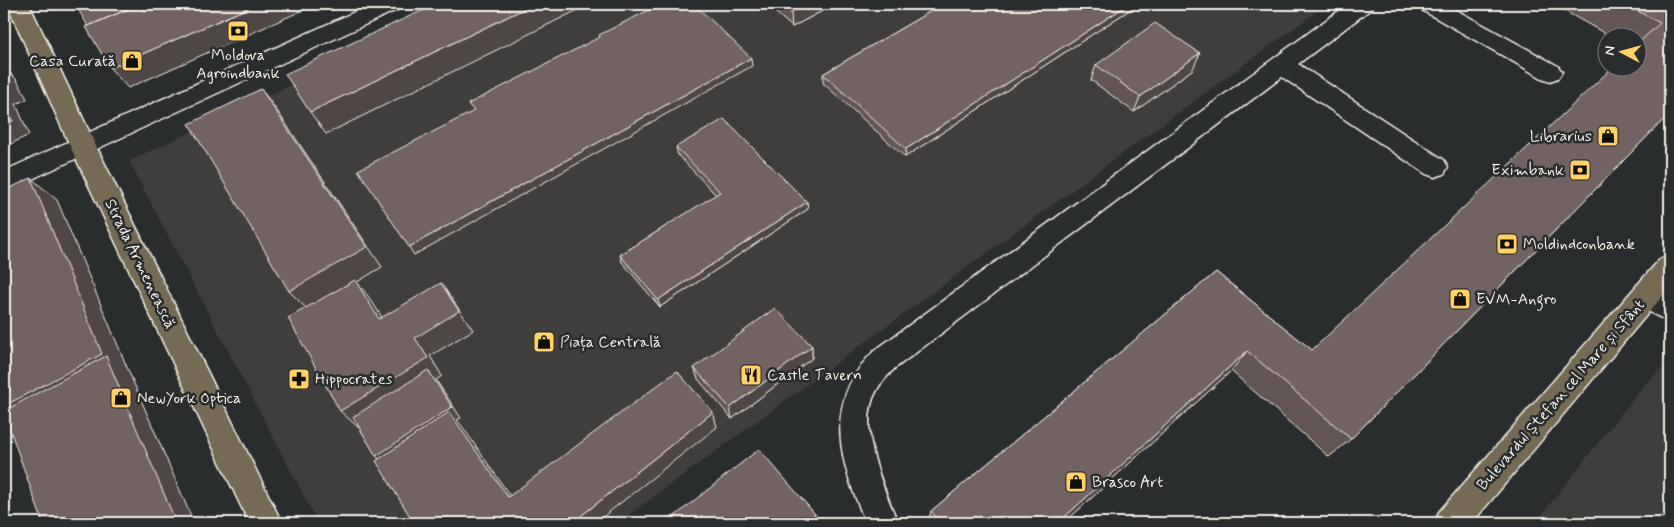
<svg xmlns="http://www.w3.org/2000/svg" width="1674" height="527" font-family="Mynerve,sans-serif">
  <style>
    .built { fill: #403e3e }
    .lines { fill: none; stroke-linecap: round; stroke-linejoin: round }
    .minor-casing { stroke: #f4f1e8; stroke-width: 3 }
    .major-casing { stroke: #f4f1e8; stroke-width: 3 }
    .minor { fill: #2a2d2e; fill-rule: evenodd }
    .major { fill: #746b52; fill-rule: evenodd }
    .wall { fill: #625654; stroke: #f4f1e8 }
    .shaded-wall { fill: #504645; stroke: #f4f1e8 }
    .building { fill: #726462; stroke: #f4f1e8 }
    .labels { text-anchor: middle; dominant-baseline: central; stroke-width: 5; stroke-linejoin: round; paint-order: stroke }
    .poi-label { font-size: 16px; fill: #f4f1e8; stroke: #2a2d2e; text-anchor: start }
    .street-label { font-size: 16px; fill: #f4f1e8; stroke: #2a2d2e }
  </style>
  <rect width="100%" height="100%" fill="#2a2d2e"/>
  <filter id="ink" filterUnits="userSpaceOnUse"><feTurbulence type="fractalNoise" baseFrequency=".02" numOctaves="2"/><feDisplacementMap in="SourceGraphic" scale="10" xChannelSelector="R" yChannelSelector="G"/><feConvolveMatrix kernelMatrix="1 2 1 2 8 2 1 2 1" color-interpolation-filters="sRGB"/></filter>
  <g filter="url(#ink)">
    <path class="built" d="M463,4H1327L618,523H318L129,161Z
      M1670,360V523H1535L1643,386Z"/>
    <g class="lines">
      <g class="minor-casing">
        <path id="minor" d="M372,4H402L399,9L4,192V171Z
          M1348,4H1374L1371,9L1298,64L1444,160L1448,167L1444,174L1435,177L1426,174L1282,77L894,369C888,376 881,382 877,390C855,427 884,488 898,523H866C840,463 821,403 874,351Z
          M1417,4H1445L1558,66L1562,72L1558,78L1550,81L1542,78L1420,9Z
          M1647,282L1670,294V321C1656,317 1640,308 1633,294L1637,285Z"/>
      </g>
      <g class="major-casing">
        <path id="major" d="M7,4H29L96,146L282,523H249L70,146Z
          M1670,255V287L1472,523H1435L1439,512L1660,259Z"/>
      </g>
      <use href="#minor" class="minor"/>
      <use href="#major" class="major"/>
    </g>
    <path class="wall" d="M766,4H824V10L792,27Z
      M943,4H1133L1131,9L905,157L823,83V74Z
      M1277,4H1291L1284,9Z
      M1552,4H1670V113L1351,439L1329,457L1231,371L1064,523H928L931,511L1216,272L1312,350L1636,68V38H1613Z
      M1096,65L1193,69L1134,112L1091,80Z
      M676,147L807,202L808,209L660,307L622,262L620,255L716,195L678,155Z
      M812,346V358L732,419L698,379L694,368Z"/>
    <path class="shaded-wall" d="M140,4H148L157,24L105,47Z
      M257,4H317L128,88L110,68Z
      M534,4H590L326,134L310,112Z
      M807,4H824V10L792,27L791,12Z
      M1129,4H1133L1131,9L905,157L906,149Z
      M1287,4H1291L1284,9Z
      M1200,53L1193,69L1134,112L1140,97Z
      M751,58L752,66L414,255L409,247Z
      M4,62L9,72L17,80L27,99L16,104L29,135L4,147Z
      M261,89L278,112L382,267L357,282L371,300L395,338L308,310L289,291Z
      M31,178L57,200L129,372L194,523H170L4,411Z
      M807,202L808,209L660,307L658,300Z
      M441,283L473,330L430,356L442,376L436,380L461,418L457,420L462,426L519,509L387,466L376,456L435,381L359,428L340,411L415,338Z
      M812,346V358L732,419L730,408Z
      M1247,351L1231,371L1064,523H1058Z
      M713,412L717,427L595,523H572Z
      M815,514V523H804Z"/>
    <path class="building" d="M75,4H142L144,9L140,4L88,26Z
      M140,4L144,11L160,4H257L110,68L86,27Z
      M436,4H534L310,112L285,74Z
      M661,4H694L751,58L409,247L358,170L474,111L468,104L600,37L599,35Z
      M782,4H807L791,12Z
      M943,4H1129L906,149L823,74Z
      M1625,4H1670V113L1351,439L1247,351L1058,523H941L931,511L1216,272L1312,350L1612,68H1636V45L1660,23Z
      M1155,23L1200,53L1140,97L1096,65Z
      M4,70L11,84L4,87Z
      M261,89L367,247L289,291L189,124Z
      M4,100L13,121L4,125Z
      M724,119L807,202L658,300L620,255L720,192L676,147Z
      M31,178L102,354L4,406V191Z
      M355,280L379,319L441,283L459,311L415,338L428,358L340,411L288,318Z
      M775,308L812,346L730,408L694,368Z
      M106,356L175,520L170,523H43L4,413V411Z
      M428,370L452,407L376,456L353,417Z
      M677,371L713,412L572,523H414L376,461L449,412L508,497Z
      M759,449L815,514L804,523H666Z
      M815,517L820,523H808Z"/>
  </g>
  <defs>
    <g id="bank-square" transform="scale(1.125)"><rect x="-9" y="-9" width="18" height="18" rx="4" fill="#ffd166" stroke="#2a2d2e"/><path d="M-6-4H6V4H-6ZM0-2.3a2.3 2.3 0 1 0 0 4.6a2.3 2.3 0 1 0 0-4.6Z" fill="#111"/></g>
    <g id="shop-square" transform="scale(1.125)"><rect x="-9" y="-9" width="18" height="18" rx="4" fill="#ffd166" stroke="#2a2d2e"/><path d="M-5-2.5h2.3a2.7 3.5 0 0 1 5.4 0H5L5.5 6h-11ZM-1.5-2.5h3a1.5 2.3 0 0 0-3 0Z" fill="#111"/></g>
    <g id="restaurant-square" transform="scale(1.125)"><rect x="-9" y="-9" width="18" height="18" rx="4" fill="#ffd166" stroke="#2a2d2e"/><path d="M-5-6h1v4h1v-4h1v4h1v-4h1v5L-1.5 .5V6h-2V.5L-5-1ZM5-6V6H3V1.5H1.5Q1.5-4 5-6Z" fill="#111"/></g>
    <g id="pharmacy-square" transform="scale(1.125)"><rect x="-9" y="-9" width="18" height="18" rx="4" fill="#ffd166" stroke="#2a2d2e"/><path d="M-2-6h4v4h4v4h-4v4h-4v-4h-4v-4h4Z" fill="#111"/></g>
  </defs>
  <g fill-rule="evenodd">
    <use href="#bank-square" x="238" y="31"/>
    <use href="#shop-square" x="132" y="61"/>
    <use href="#shop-square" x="1608" y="136"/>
    <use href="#bank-square" x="1580" y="170"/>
    <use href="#bank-square" x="1507" y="244"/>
    <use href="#shop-square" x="1460" y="299"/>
    <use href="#shop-square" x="544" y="342"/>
    <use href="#restaurant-square" x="751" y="375"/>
    <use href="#pharmacy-square" x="299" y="379"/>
    <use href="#shop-square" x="121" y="398"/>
    <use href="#shop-square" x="1076" y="482"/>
  </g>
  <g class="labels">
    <g class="poi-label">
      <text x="238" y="55" text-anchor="middle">Moldova<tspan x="238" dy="18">Agroindbank</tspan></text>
      <text x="116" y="61" text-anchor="end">Casa Curată</text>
      <text x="1592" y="136" text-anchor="end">Librarius</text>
      <text x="1564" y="170" text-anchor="end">Eximbank</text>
      <text x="1523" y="244">Moldindconbank</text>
      <text x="1476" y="299">EVM-Angro</text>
      <text x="560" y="342">Piața Centrală</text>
      <text x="767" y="375">Castle Tavern</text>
      <text x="315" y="379">Hippocrates</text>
      <text x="137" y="398">NewYork Optica</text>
      <text x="1092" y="482">Brasco Art</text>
    </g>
    <g class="street-label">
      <text transform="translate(140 264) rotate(64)">Strada Armenească</text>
      <text transform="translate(1561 395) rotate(-49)">Bulevardul Ștefan cel Mare și Sfânt</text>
    </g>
  </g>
  <rect width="1674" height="527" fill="none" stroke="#2a2d2e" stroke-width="20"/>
  <rect x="10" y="10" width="1654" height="507" fill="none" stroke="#f4f1e8" stroke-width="2" filter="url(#ink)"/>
  <g transform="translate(1622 52) rotate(276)"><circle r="24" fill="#2a2d2e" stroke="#7b7b78"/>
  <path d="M0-4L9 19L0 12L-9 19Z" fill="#ffd166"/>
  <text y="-8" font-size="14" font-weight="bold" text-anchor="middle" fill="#f4f1e8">N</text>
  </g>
</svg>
